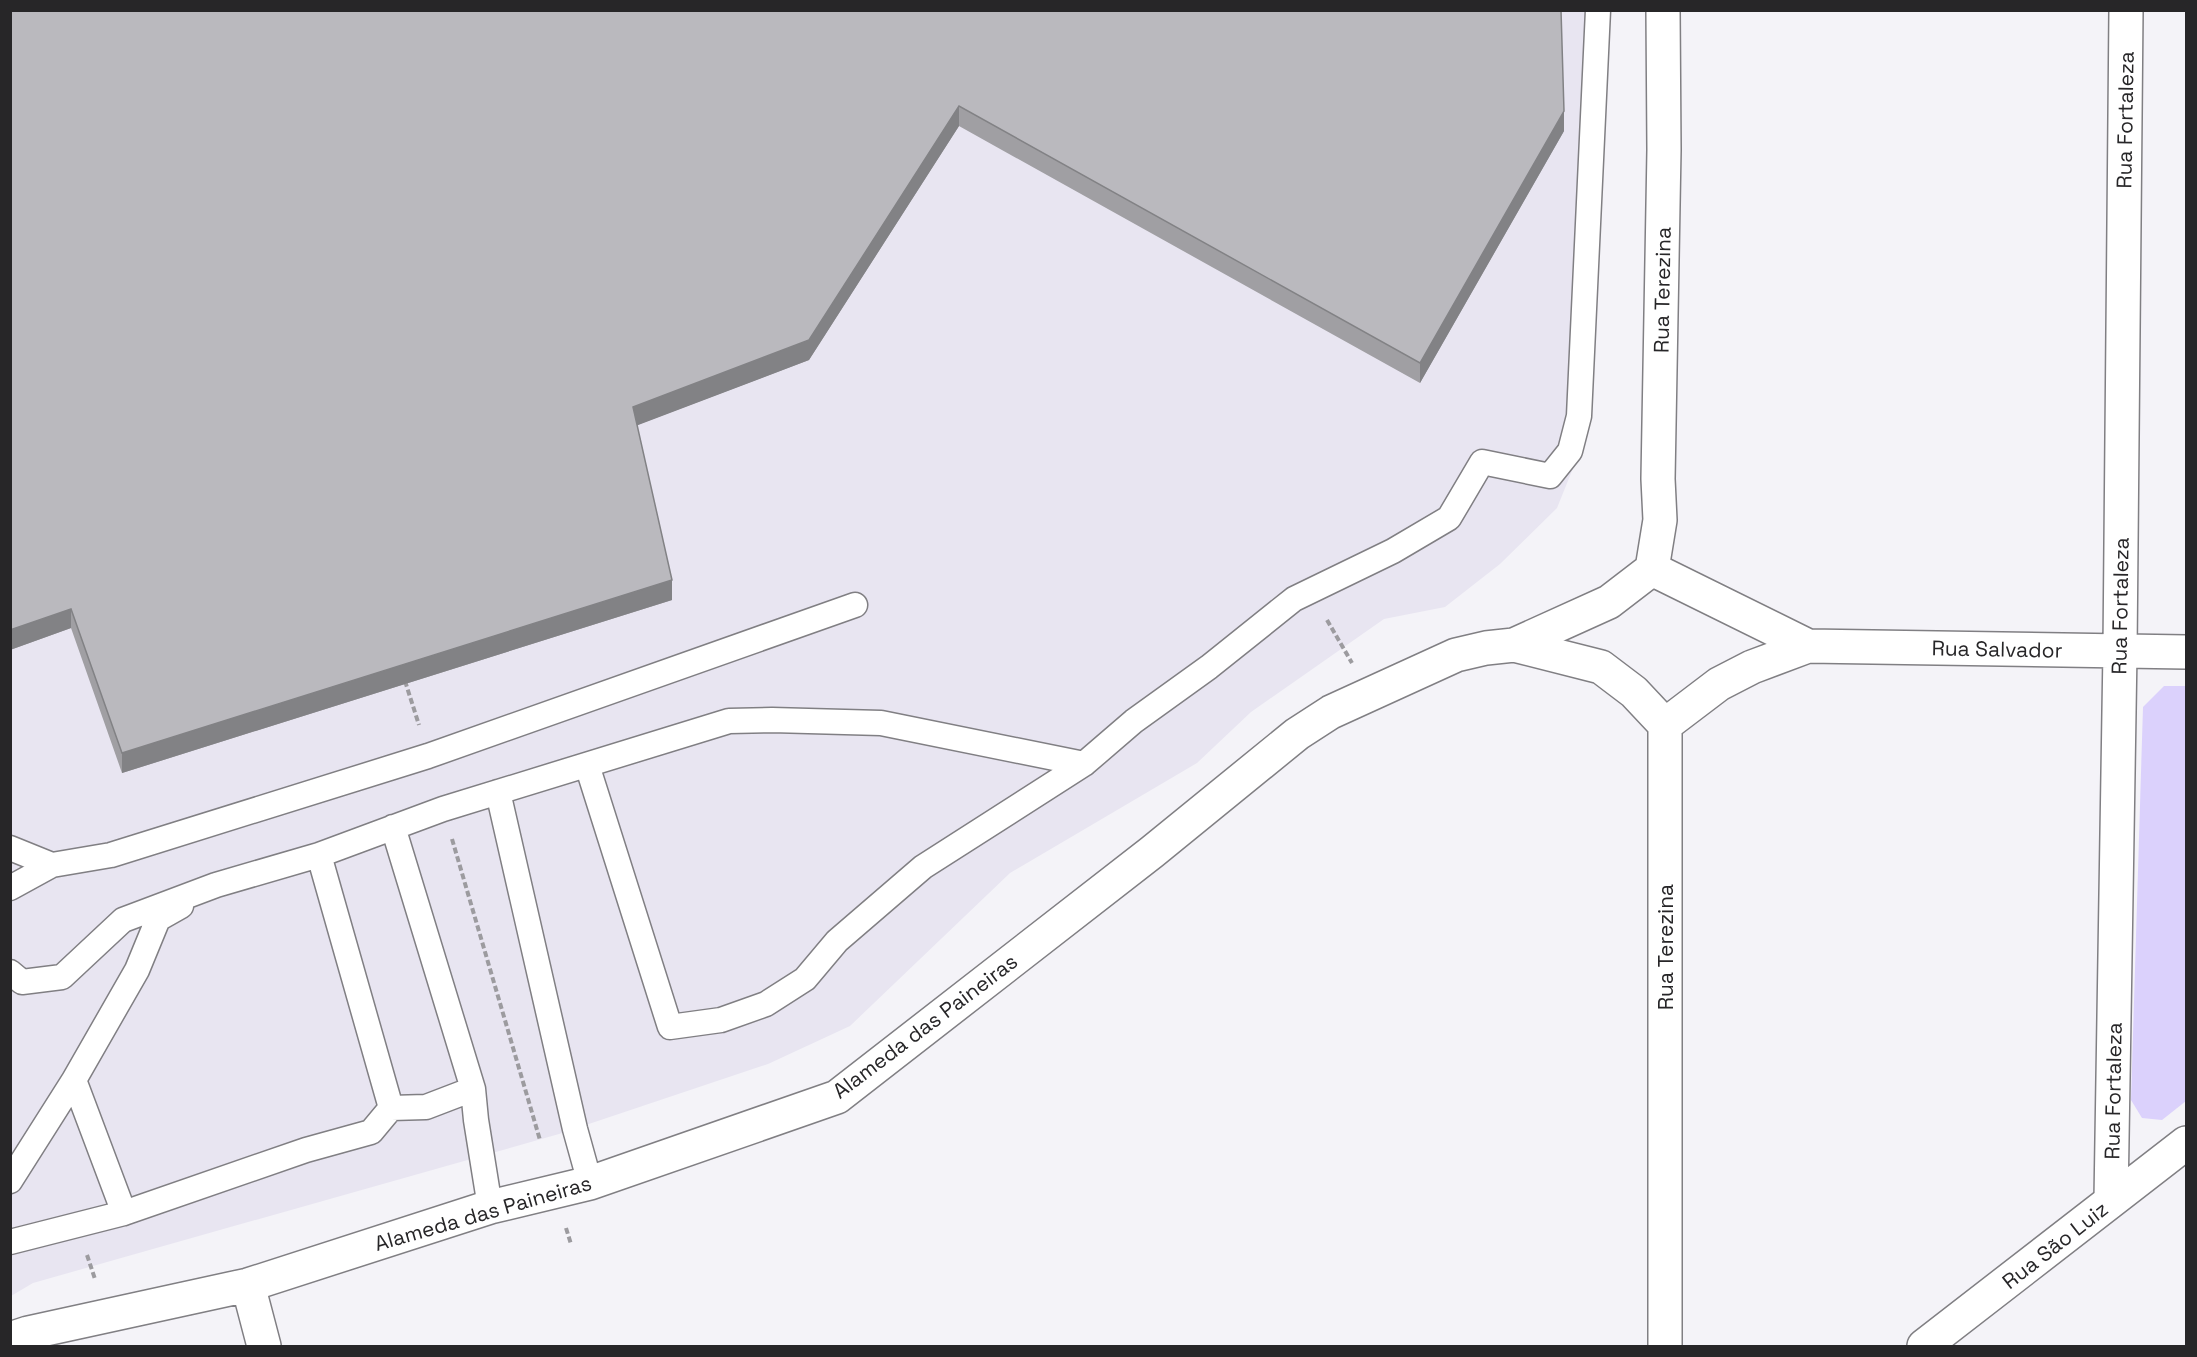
<svg xmlns="http://www.w3.org/2000/svg" width="2197" height="1357" font-family="'Space Grotesk',sans-serif">
  <style>
    .built { fill: #e8e5f1 }
    .green { fill: #dbd1fc }
    .lines { fill: none; stroke-linecap: round; stroke-linejoin: round }
    .service-casing { stroke: #807f83; stroke-width: 27 }
    .minor-casing { stroke: #807f83; stroke-width: 36 }
    .path { stroke: #9c9b9f; stroke-width: 4; stroke-dasharray: 6 3; stroke-linecap: butt }
    .service { stroke: #fff; stroke-width: 24 }
    .minor { stroke: #fff; stroke-width: 33 }
    .wall { fill: #a09fa3 }
    .shaded-wall { fill: #828285 }
    .building { fill: #bab9be; stroke: #828285; stroke-width: 1.5 }
    .labels { text-anchor: middle; dominant-baseline: central; stroke-width: 4.5; stroke-linejoin: round; paint-order: stroke }
    .street-label { font-size: 21px; fill: #272628; stroke: #fff }
  </style>
  <rect width="100%" height="100%" fill="#f4f3f8"/>
  <path class="built" d="M11,11H1608L1584,441L1557,508L1500,564L1445,607L1384,619L1251,712L1197,763L1010,873L850,1026L768,1064L559,1134L33,1283L11,1296Z"/>
  <path class="green" d="M2164,686H2186V1101L2162,1120L2142,1118L2131,1100L2143,707Z"/>
  <g class="lines">
    <g class="service-casing">
      <path id="service" d="M587,765L670,1027L721,1020L766,1004L805,979L837,941L923,867L1084,764L1134,721L1209,667L1294,599L1393,551L1449,518L1482,462L1550,476L1570,451L1579,416L1598,10
        M498,792L575,1129L590,1183
        M393,827L473,1089L476,1120L490,1207
        M10,848L52,865
        M319,855L391,1108
        M10,888L52,865L111,855L428,756L855,605
        M10,972L22,982L62,977L123,920L216,885L319,855L443,809L729,721L772,720L881,723L1084,764
        M74,1080L124,1213
        M10,1181L74,1080L137,970L158,919L181,906
        M10,1242L124,1213L306,1150L371,1132L391,1108L426,1107L473,1089"/>
    </g>
    <g class="minor-casing">
      <path id="minor" d="M1652,569L1660,520L1658,479L1664,150L1663,10
        M1652,569L1808,646
        M1514,645L1601,667L1634,692L1665,725V1346
        M1665,725L1719,684L1752,667L1808,646L2186,652
        M2111,1200L2120,651L2126,10
        M248,1285L264,1346
        M10,1339L28,1333L248,1285L490,1207L590,1183L837,1097L1152,852L1297,734L1331,712L1456,655L1486,648L1514,645L1609,602L1652,569
        M1924,1346L2186,1143"/>
    </g>
    <path class="path" d="M1327,620L1352,663
      M405,681L419,725
      M452,839L540,1140
      M566,1228L571,1244
      M87,1255L95,1279"/>
    <use href="#service" class="service"/>
    <use href="#minor" class="minor"/>
  </g>
  <path class="wall" d="M10,10L1564,131L1420,383L959,126L809,360L637,425L672,600L122,773L71,628L10,650Z"/>
  <path class="shaded-wall" d="M959,106V126L809,360L633,427V407Z
    M1564,111V131L1420,383V363Z
    M672,580V600L122,773V753Z
    M71,609V628L10,650V630Z"/>
  <path class="building" d="M10,10H1561L1564,111L1420,363L959,106L809,340L633,407L672,580L122,753L71,609L10,630Z"/>
  <g class="labels">
    <g class="street-label">
      <text transform="translate(2125 120) rotate(-89)">Rua Fortaleza</text>
      <text transform="translate(1662 290) rotate(-89)">Rua Terezina</text>
      <text transform="translate(2120 606) rotate(-89)">Rua Fortaleza</text>
      <text transform="translate(1997 649) rotate(1)">Rua Salvador</text>
      <text transform="translate(1665 947) rotate(-90)">Rua Terezina</text>
      <text transform="translate(925 1026) rotate(-37)">Alameda das Paineiras</text>
      <text transform="translate(2113 1091) rotate(-89)">Rua Fortaleza</text>
      <text transform="translate(483 1213) rotate(-16)">Alameda das Paineiras</text>
      <text transform="translate(2055 1245) rotate(-38)">Rua São Luiz</text>
    </g>
  </g>
  <rect width="2197" height="1357" fill="none" stroke="#272628" stroke-width="24"/>
</svg>
